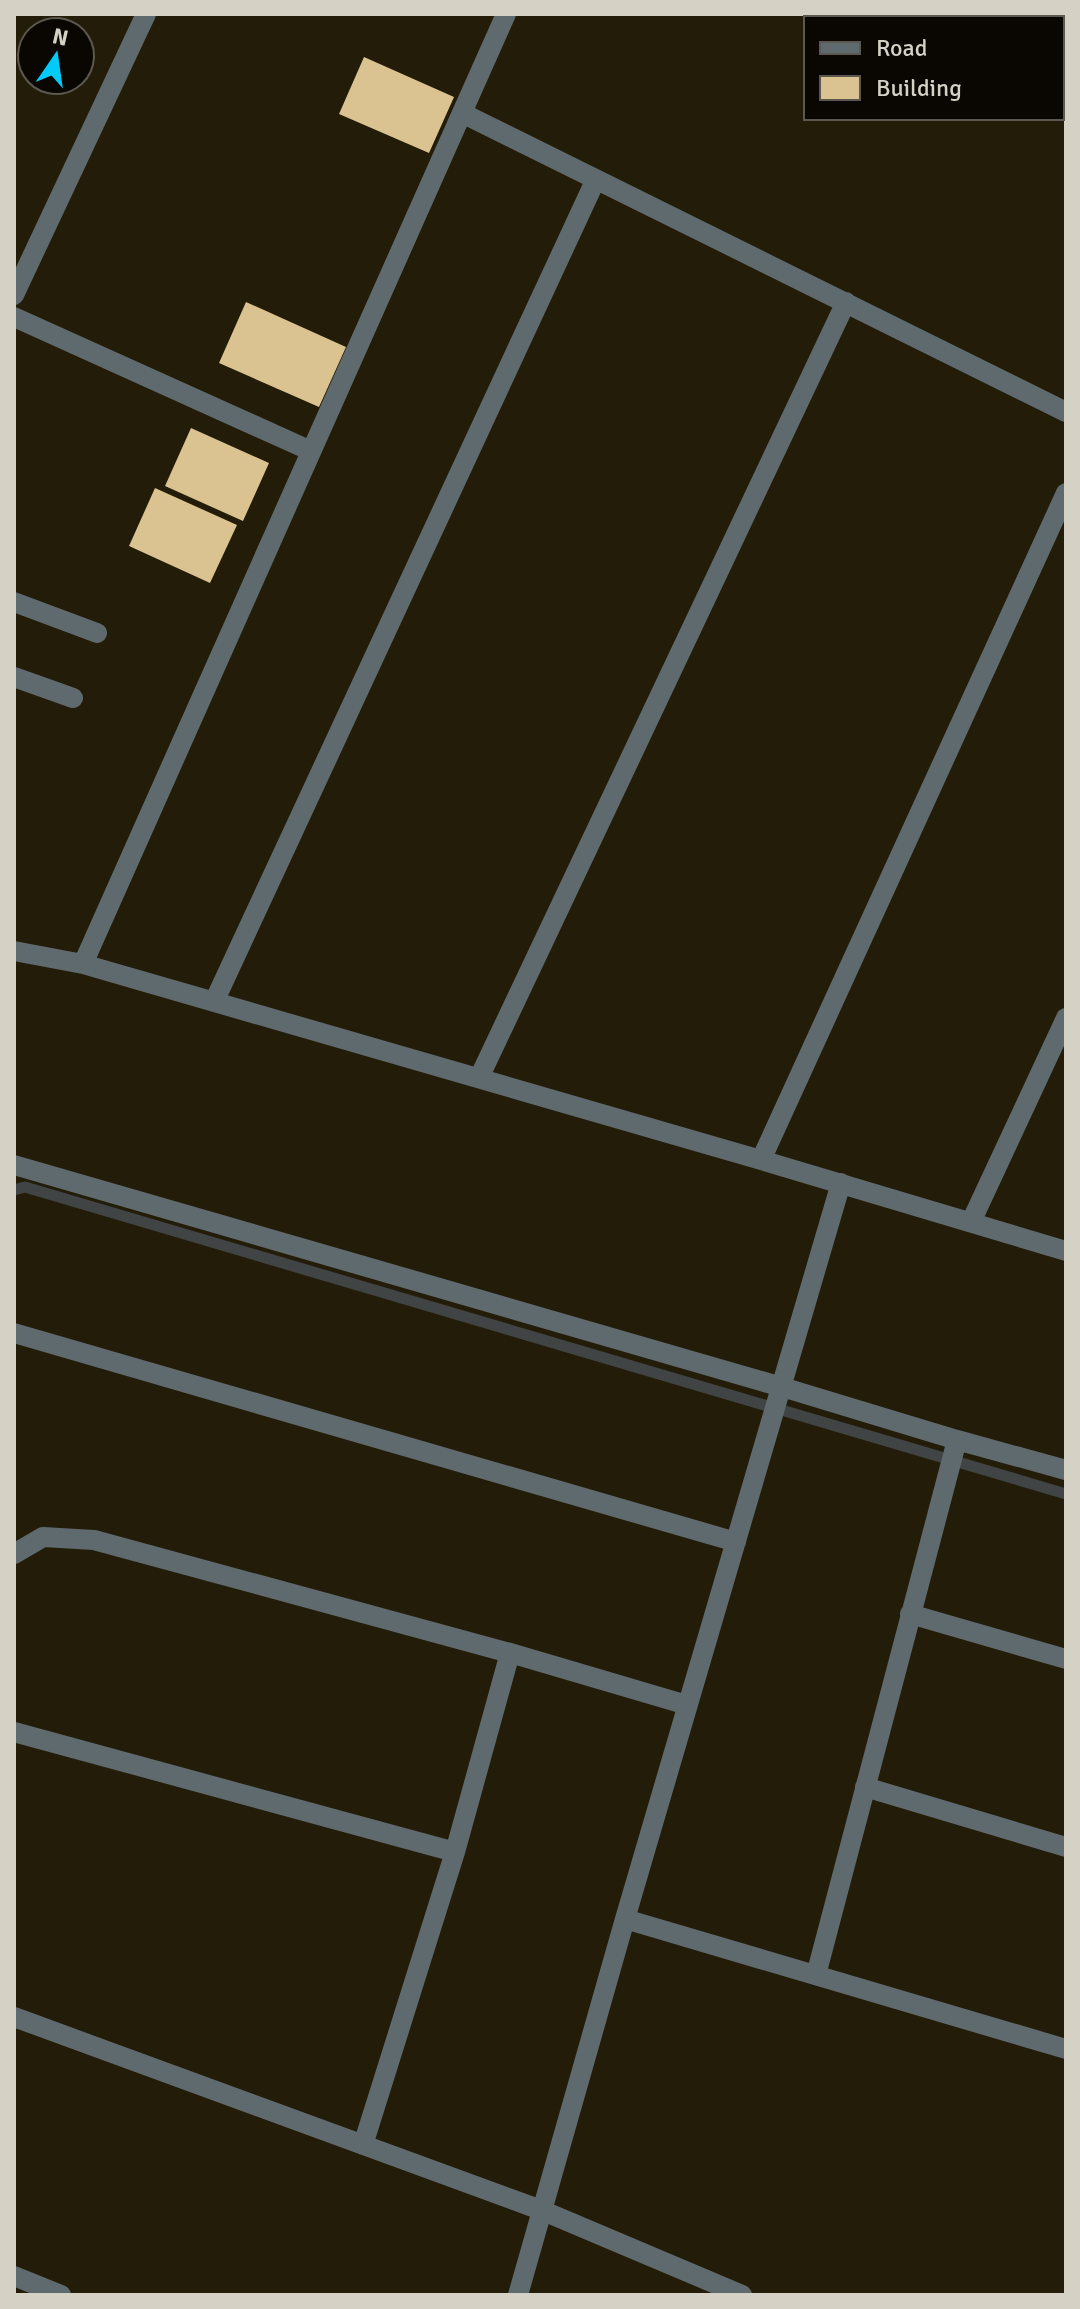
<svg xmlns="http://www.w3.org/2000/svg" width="1080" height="2309" font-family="Signika,sans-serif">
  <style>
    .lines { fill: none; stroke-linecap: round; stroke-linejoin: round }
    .stream { stroke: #404444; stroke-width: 11 }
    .building { fill: #dac390 }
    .minor { stroke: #5f6a6e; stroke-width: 20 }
  </style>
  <rect width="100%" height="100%" fill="#231c08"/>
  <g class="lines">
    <path class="stream" d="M14,1190L25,1187L1066,1494"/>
  </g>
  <path class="building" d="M364,57L454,97L429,153L339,114Z
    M246,302L346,347L319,407L219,363Z
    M191,428L269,463L243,521L165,486Z
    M155,488L237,525L210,583L129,546Z"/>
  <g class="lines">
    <path class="minor" d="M506,14L83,964L761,1160L1066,1251
      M992,14L1004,18
      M1062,38L1066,39
      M462,113L1066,412
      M14,295L146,14
      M14,317L311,451
      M14,602L97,633
      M14,677L73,698
      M14,951L83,964
      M214,1002L596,179
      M479,1078L846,302
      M761,1160L1066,493
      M14,1165L782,1387L957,1440L1066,1470
      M971,1222L1066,1018
      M14,1333L736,1542
      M14,1554L43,1537L94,1540L510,1653L687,1705
      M910,1614L1066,1659
      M14,1732L455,1852
      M865,1787L1066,1847
      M625,1919L1066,2049
      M816,1975L957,1440
      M14,2017L541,2210L742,2295
      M363,2145L455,1852L510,1653
      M14,2276L61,2295
      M518,2295L625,1919L841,1183"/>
  </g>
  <rect width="1080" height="2309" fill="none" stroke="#d6d1c5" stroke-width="32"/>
  <rect x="804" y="16" width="260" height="104" fill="#0a0702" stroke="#5c5850" stroke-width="2"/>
  <rect x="820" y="42" width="40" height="12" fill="#5f6a6e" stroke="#5c5850" stroke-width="2"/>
  <text x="876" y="56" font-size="24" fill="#d6d1c5">Road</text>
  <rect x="820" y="76" width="40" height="24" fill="#dac390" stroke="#5c5850" stroke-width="2"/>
  <text x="876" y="96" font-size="24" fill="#d6d1c5">Building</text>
  <g transform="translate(56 56) rotate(13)"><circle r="38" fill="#0a0702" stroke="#5c5850" stroke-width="2"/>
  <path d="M0-6L14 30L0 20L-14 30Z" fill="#02cbf9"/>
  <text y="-12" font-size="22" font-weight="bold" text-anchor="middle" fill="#d6d1c5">N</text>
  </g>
</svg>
